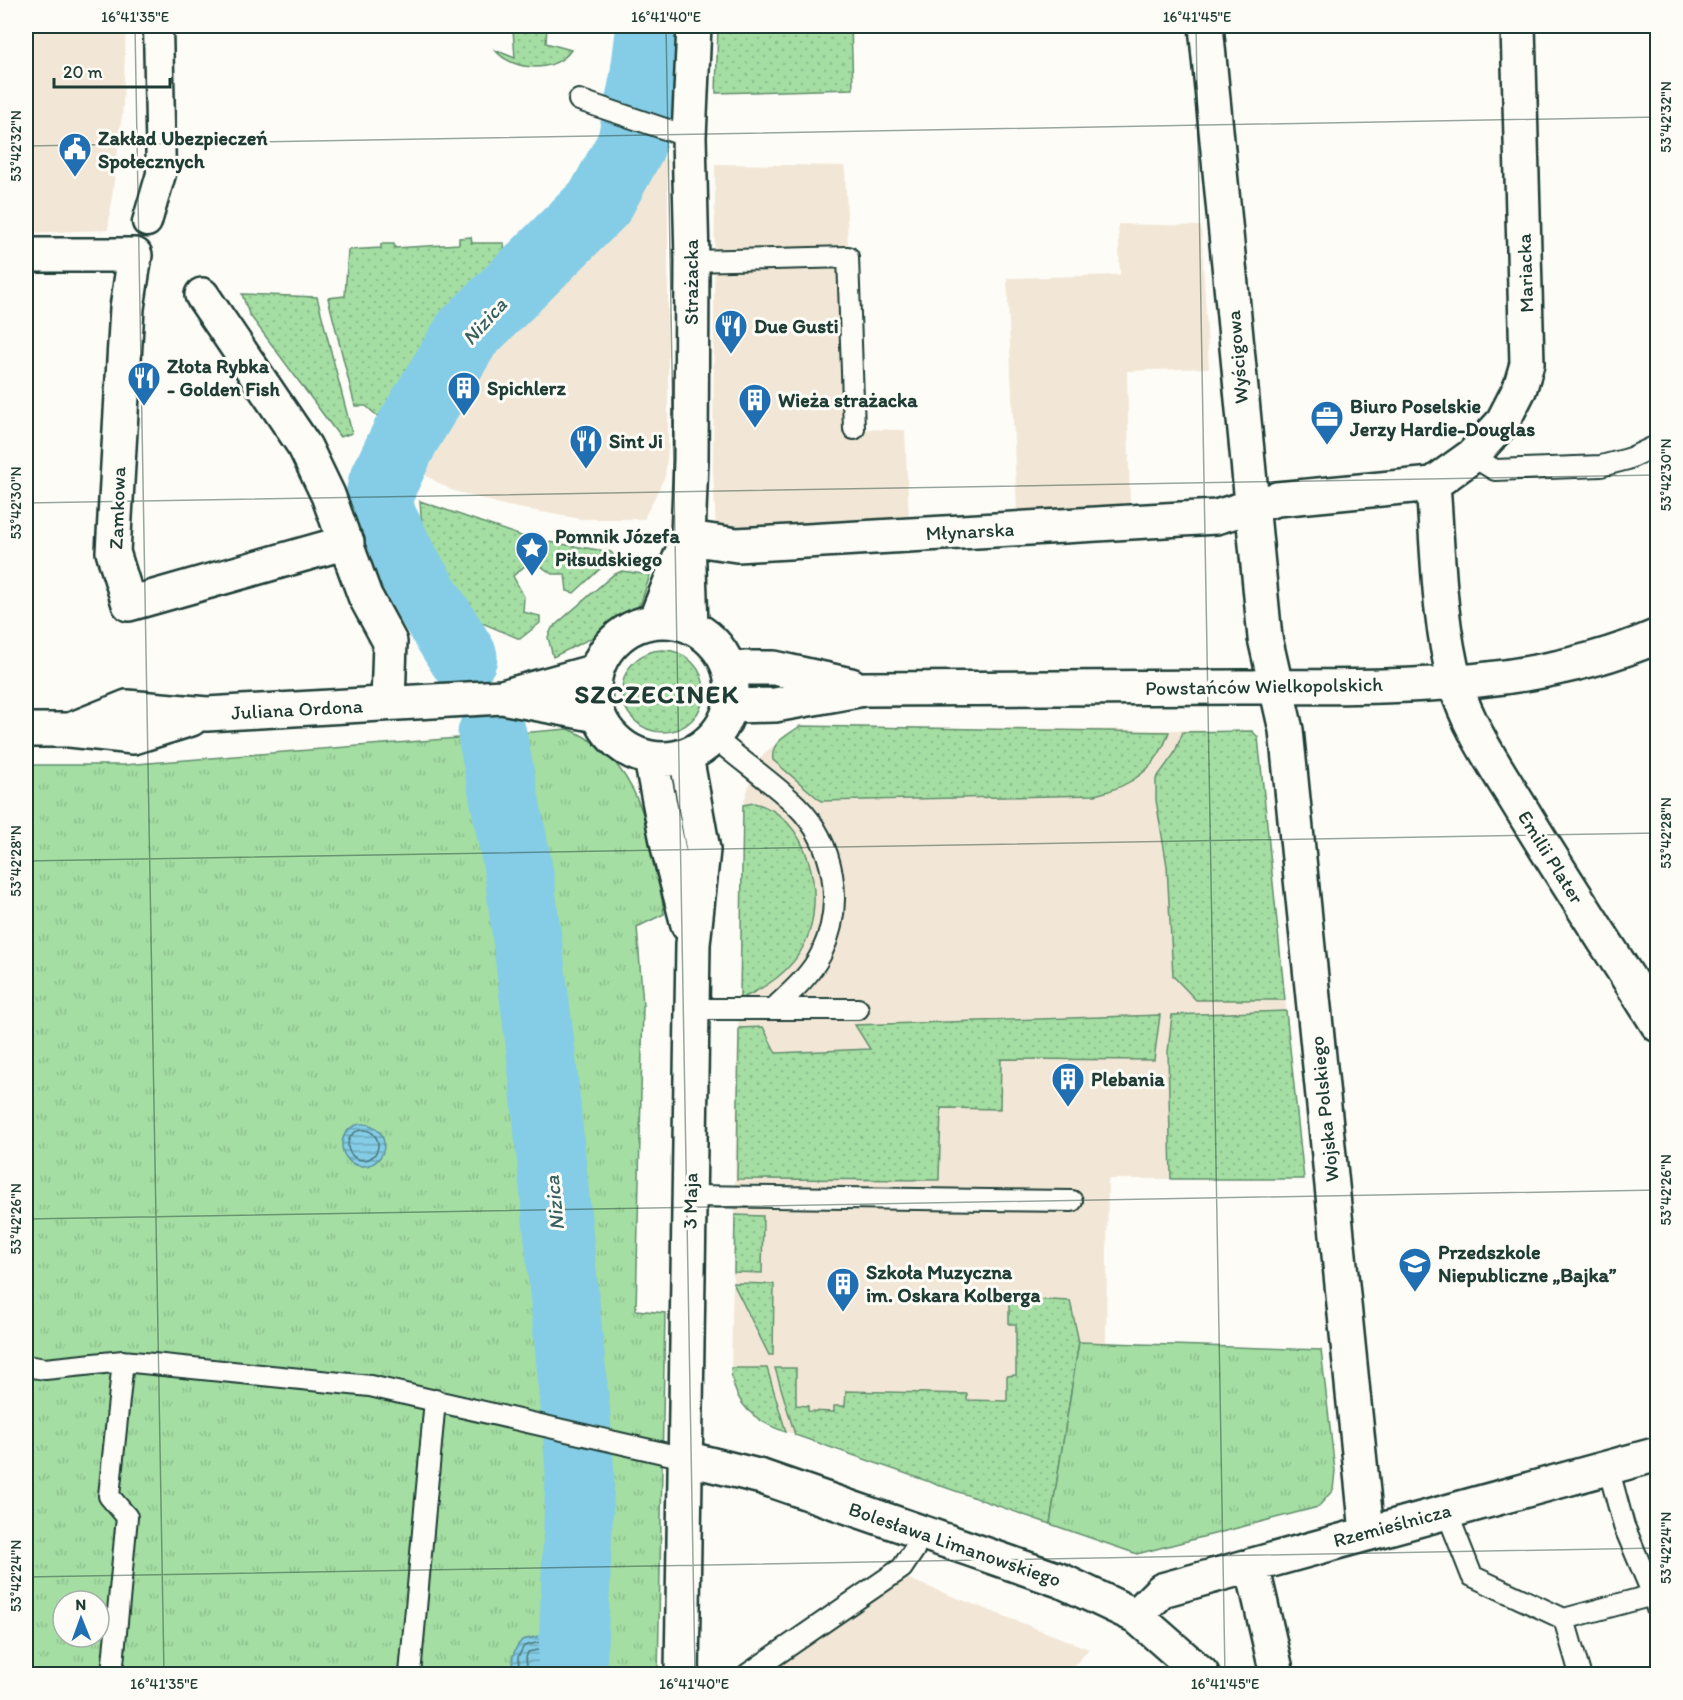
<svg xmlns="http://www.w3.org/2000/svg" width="1683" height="1700" font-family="Itim,sans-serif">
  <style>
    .built { fill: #f2e7d6 }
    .grass { fill: url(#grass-dots); stroke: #628e6c; stroke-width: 1.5 }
    .park { fill: url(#park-tufts); stroke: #628e6c; stroke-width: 1.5; fill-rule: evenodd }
    .water { fill: url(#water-rules); stroke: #5c939f; stroke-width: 1.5 }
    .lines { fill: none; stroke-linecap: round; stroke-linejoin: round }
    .shore { stroke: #48777b; stroke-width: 1.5 }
    .river { stroke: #85cde6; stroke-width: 69 }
    .service-casing { stroke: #1f3d34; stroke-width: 24 }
    .pedestrian-casing { stroke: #1f3d34; stroke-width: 33 }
    .minor-casing { stroke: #1f3d34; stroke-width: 38 }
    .service { stroke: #fdfcf7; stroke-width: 20 }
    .pedestrian { stroke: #fdfcf7; stroke-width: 28 }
    .minor { stroke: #fdfcf7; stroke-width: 33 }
    .ticks { fill: none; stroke: #1f3d34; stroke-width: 1.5; stroke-opacity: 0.45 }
    .labels { text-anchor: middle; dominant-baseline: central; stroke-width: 6; stroke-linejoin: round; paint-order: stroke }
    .poi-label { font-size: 20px; font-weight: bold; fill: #1f3d34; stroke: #fdfcf7; text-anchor: start }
    .street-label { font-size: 20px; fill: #1f3d34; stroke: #fdfcf7 }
    .water-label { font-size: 21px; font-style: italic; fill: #386160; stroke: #fdfcf7 }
    .district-label { font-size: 26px; font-weight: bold; letter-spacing: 1.5px; fill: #1f3d34; stroke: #fdfcf7 }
    .neatline { fill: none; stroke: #1f3d34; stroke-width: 2 }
    .ticks-label { font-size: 15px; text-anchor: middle; fill: #1f3d34 }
  </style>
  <defs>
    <pattern id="grass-dots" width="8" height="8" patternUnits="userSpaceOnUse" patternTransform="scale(1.5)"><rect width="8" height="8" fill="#a4dea3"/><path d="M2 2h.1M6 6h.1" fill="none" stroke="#8dbf8d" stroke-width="1.8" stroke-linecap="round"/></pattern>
    <pattern id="park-tufts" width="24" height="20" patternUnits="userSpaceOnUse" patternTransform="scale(1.5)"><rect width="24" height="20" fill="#a4dea3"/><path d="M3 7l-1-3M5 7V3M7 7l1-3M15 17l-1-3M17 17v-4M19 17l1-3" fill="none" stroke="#8dbf8d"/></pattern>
    <pattern id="water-rules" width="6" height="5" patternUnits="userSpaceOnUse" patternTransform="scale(1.5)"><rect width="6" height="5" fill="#85cde6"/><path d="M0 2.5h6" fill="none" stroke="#6ca8bb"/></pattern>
  </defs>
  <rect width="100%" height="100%" fill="#fdfcf7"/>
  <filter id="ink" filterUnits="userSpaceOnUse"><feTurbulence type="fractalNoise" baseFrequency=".0167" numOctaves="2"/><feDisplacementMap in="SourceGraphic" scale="12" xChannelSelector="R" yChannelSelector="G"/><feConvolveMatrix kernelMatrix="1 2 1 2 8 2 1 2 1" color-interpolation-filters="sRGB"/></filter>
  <g filter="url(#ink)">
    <path class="built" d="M30,26H126L123,107L108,230L26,233V99Z
      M640,154L668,160V448L665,476L644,519H581L507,506L451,490L407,465L477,346L608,226Z
      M715,164L845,166L855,429L905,430L909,520L722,533L716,528L713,472Z
      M1118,224L1201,226L1209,368L1127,371L1130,506L1017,513L1007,278L1120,275Z
      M800,726L1252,731L1258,737L1304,1179H1108L1106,1343L1321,1350L1335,1471L1333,1490L1318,1507L1137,1554L773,1427L757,1419L744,1405L733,1386L731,1368L743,805L754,769L764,753Z
      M885,1570L1089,1649L1067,1674H734Z"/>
    <path class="grass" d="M507,26H547L546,43L571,50C555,74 512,71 495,50L515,58L513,29Z
      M718,26H851L853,89L716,93Z
      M471,237L472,243H504L507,279L459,325L393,430L366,406H355L328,298L345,296L348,250L381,248V244H394L395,248L459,244V238Z
      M242,294L317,297L352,433L340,437L249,314Z
      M420,501L530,539L611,552L614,556L574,593L567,591L565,574H552L532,560L513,576L524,597L523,612L540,616V623L520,639L475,620L422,530Z
      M622,571L650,575L641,603L624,622L553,657L548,637L552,628L613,575Z
      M622 691a41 41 0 1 1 82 0a41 41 0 1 1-82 0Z
      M800,726L1169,732C1157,769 1132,786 1095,795L821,801L773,760C770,742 787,736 800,726Z
      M1252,731L1258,737L1285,1000H1196L1173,976L1167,866L1156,800V779L1174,754L1183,732Z
      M754,803C809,815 827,897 805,943C792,971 767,987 740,999L743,805Z
      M1286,1011L1304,1179H1171L1168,1052L1172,1015Z
      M1160,1015L1154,1060L1001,1059L1000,1109L941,1108L939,1180L737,1179L739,1028L763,1027L776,1053L870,1049L855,1025Z
      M735,1215L763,1216L762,1273L734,1272Z
      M733,1283L774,1284L773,1355H769Z
      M1009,1298L1070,1301L1079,1342L1050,1524L795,1435L775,1368H796V1405L808,1406V1411L834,1412V1406H845L846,1391L967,1394V1400L1007,1401V1376L1016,1375V1324H1009Z
      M731,1368H767L786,1432C755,1422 732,1403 731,1368Z"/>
    <path class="park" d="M568,729C642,757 654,844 664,914L637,927L643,1005L636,1310L665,1313L658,1674H26V765H124ZM63,1601H99V1637H63Z
      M1079,1342L1321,1350L1335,1471L1333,1490L1318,1507L1137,1554L1050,1524Z"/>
    <path class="water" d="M342 1145a21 21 0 1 1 42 0a21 21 0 1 1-42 0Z
      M574,1628L572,1674H516C509,1663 513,1650 522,1640Z"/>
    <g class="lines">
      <path class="shore" d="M348 1145a15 15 0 1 1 30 0a15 15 0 1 1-30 0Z
        M520,1674L518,1657L524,1646L564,1636L567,1639L566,1674
        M528,1674L526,1658L528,1652L556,1646L559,1649L558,1674"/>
      <path class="river" d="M463,657L404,562L382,517L379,503L382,485L405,437L467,334L600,202L631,145L644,80L651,26
        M492,734L519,874L541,1052L576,1417L580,1475L572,1674"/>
      <g class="service-casing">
        <path id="service" d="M579,100L689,137
          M692,261L848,257L854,429
          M1472,456L1495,470L1601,466L1628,459L1658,445
          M715,738C741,761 771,781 796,805C835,843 845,905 821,954C810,976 791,992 773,1009
          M693,1009H858
          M690,1196L1072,1201
          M26,1366L45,1369L123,1361L370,1386L685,1458
          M1608,1467L1624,1526L1653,1595
          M1446,1510L1472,1576L1564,1619L1580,1674
          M1564,1619L1653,1595L1658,1612
          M112,1674L127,1517L109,1496L123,1361
          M410,1674L435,1400
          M748,1674L902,1568L914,1550L920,1530"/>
      </g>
      <g class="pedestrian-casing">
        <path id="pedestrian" d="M147,222L161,174L158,26"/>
      </g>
      <g class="minor-casing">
        <path id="minor" d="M1206,26L1265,638L1286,730L1367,1532
          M26,255H135L127,308L113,552L129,604L347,542
          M202,295L305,447L328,495L365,596L390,642L388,703
          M1433,484C1438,549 1438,618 1455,682C1468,728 1498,770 1522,810C1566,883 1613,953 1658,1025
          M688,538L737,545L1216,517L1277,499L1433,484L1472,456L1502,423L1520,388L1527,364L1518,26
          M594 690a69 69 0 1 1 138 0a69 69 0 1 1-138 0Z
          M655,621L685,545
          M691,627L688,538L691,460L692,261L689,137L694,26
          M730,668H774L851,685
          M507,698L598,715
          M731,706L775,705L864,689C990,688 1116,688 1241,687C1381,686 1527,693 1658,636
          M26,730H70L133,737L191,719
          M70,730L127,707L207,714L502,697L596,671
          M651,759L669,851L688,925
          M685,1458L762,1477L1062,1581L1136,1616L1202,1674
          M1252,1565L1277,1674
          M1136,1616L1162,1590L1658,1454
          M682,1674L693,944L703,850L686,756"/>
      </g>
      <use href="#service" class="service"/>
      <use href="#pedestrian" class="pedestrian"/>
      <use href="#minor" class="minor"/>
    </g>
  </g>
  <path class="ticks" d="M135,26L164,1674M666,26L695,1674M1196,26L1225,1674M26,146L1658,117M26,503L1658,475M26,861L1658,833M26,1219L1658,1190M26,1577L1658,1548"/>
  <defs>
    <g id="civic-pin" transform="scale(1.725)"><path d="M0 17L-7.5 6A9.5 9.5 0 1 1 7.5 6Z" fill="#1f6fb2" stroke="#fdfcf7"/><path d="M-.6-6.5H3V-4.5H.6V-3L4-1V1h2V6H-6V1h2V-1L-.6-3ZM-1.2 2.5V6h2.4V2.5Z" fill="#fff"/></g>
    <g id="restaurant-pin" transform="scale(1.725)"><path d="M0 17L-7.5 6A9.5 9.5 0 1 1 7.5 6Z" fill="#1f6fb2" stroke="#fdfcf7"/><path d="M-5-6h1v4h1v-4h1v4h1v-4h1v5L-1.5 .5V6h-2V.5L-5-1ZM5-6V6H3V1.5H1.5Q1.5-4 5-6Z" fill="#fff"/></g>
    <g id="building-pin" transform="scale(1.725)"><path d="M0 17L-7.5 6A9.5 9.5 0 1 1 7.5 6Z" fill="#1f6fb2" stroke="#fdfcf7"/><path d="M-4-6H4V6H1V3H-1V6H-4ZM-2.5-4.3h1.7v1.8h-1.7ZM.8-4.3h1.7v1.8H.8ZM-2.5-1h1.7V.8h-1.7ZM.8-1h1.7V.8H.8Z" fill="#fff"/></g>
    <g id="office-pin" transform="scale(1.725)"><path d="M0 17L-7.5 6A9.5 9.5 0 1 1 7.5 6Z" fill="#1f6fb2" stroke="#fdfcf7"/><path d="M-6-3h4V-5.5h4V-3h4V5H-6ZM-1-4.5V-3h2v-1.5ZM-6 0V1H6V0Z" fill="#fff"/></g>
    <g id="sight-pin" transform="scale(1.725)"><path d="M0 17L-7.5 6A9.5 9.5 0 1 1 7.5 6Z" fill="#1f6fb2" stroke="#fdfcf7"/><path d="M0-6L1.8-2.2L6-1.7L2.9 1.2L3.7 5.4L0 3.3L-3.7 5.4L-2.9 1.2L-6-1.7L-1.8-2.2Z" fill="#fff"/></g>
    <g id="school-pin" transform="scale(1.725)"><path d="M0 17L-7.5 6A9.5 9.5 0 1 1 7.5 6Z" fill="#1f6fb2" stroke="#fdfcf7"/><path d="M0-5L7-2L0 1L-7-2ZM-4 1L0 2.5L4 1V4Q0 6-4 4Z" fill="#fff"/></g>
  </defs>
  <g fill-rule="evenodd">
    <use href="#civic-pin" x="75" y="149"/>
    <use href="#restaurant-pin" x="731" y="326"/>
    <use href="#restaurant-pin" x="144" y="378"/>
    <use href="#building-pin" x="464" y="388"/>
    <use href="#building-pin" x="755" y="400"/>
    <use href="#office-pin" x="1327" y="417"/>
    <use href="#restaurant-pin" x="586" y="441"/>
    <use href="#sight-pin" x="532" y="548"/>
    <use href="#building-pin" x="1068" y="1079"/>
    <use href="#school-pin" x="1415" y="1264"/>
    <use href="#building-pin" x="843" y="1284"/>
  </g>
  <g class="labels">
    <g class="poi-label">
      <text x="98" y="138">Zakład Ubezpieczeń<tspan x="98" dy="23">Społecznych</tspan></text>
      <text x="754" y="326">Due Gusti</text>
      <text x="167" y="366">Złota Rybka<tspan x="167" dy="23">- Golden Fish</tspan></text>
      <text x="487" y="388">Spichlerz</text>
      <text x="778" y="400">Wieża strażacka</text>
      <text x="1350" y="406">Biuro Poselskie<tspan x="1350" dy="23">Jerzy Hardie-Douglas</tspan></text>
      <text x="609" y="441">Sint Ji</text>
      <text x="555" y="536">Pomnik Józefa<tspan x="555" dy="23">Piłsudskiego</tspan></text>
      <text x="1091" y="1079">Plebania</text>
      <text x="1438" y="1252">Przedszkole<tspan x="1438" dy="23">Niepubliczne „Bajka”</tspan></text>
      <text x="866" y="1272">Szkoła Muzyczna<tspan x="866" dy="23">im. Oskara Kolberga</tspan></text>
    </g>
    <g class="street-label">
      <text transform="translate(1525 273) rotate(-92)">Mariacka</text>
      <text transform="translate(691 282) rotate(-90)">Strażacka</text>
      <text transform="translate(1237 357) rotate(-95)">Wyścigowa</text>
      <text transform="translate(117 508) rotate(-88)">Zamkowa</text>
      <text transform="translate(970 531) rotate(-3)">Młynarska</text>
      <text transform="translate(1264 686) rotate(-1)">Powstańców Wielkopolskich</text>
      <text transform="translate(297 709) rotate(-3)">Juliana Ordona</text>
      <text transform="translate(1551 857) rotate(58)">Emilii Plater</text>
      <text transform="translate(1324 1109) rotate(-96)">Wojska Polskiego</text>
      <text transform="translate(690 1201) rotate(-89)">3 Maja</text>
      <text transform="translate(1392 1525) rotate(-15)">Rzemieślnicza</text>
      <text transform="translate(955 1544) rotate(19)">Bolesława Limanowskiego</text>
    </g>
    <g class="water-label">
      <text transform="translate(484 321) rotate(-48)">Nizica</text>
      <text transform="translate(554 1203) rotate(-96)">Nizica</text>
    </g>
    <g class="district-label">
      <text x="657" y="694">SZCZECINEK</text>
    </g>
  </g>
  <rect width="1683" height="1700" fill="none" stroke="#fdfcf7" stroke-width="66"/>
  <g transform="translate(81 1619) rotate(359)"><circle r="28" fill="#fdfcf7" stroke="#a4b0a9" stroke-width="1.5"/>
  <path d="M0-4.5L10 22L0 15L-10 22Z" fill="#1f6fb2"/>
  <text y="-9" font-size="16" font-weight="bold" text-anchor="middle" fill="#1f3d34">N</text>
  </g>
  <path d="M54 78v9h116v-9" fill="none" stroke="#1f3d34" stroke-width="3"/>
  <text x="63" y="78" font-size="18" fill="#1f3d34" stroke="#fdfcf7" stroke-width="4.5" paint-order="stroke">20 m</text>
  <rect x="33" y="33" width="1617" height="1634" class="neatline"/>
  <g class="ticks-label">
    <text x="135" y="22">16°41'35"E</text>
    <text x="666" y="22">16°41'40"E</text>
    <text x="1197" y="22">16°41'45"E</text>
    <text transform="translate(1666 117) rotate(-90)" y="5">53°42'32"N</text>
    <text transform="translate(16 146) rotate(-90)" y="5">53°42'32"N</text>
    <text transform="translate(1666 475) rotate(-90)" y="5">53°42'30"N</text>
    <text transform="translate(16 503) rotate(-90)" y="5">53°42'30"N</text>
    <text transform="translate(1666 833) rotate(-90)" y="5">53°42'28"N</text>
    <text transform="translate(16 861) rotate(-90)" y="5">53°42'28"N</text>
    <text transform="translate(1666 1190) rotate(-90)" y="5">53°42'26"N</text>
    <text transform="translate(16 1219) rotate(-90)" y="5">53°42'26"N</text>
    <text transform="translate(1666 1548) rotate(-90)" y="5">53°42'24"N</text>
    <text transform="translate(16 1576) rotate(-90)" y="5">53°42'24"N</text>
    <text x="164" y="1689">16°41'35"E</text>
    <text x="694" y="1689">16°41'40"E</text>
    <text x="1225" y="1689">16°41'45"E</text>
  </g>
</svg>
